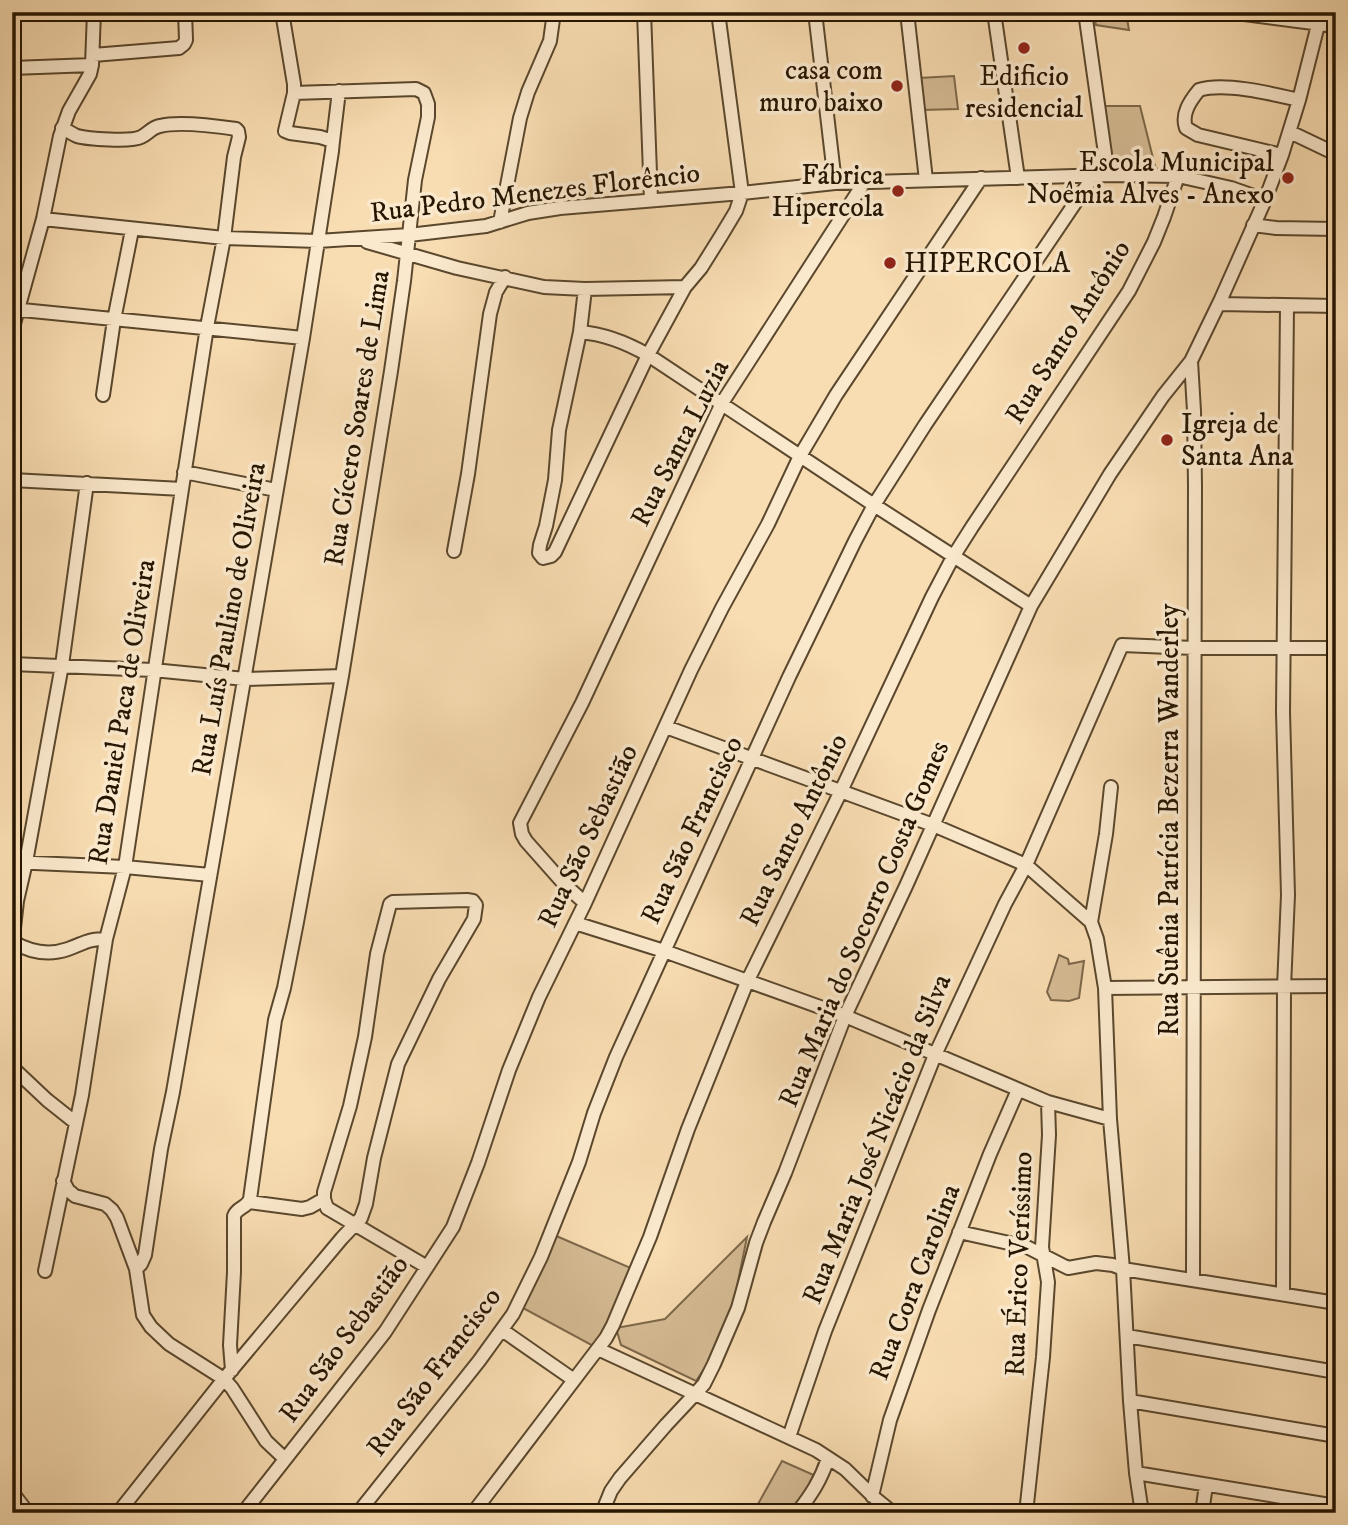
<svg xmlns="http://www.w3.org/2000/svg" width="1348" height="1525" font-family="'IM FELL DW Pica',serif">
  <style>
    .green { fill: #d5bb94; stroke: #7d684a; stroke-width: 2 }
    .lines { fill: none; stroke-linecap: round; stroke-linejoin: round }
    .minor-casing { stroke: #5a472d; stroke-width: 16 }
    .minor { stroke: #fbe9cd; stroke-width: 12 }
    .poi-dot { fill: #8f2418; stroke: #fbe9cd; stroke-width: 2.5 }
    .labels { text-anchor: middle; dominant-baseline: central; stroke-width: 7; stroke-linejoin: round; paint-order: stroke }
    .poi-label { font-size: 28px; fill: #251501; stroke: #fbe9cd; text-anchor: end }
    .street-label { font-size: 28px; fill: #251501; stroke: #fbe9cd }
  </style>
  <rect width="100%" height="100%" fill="#f9ddb2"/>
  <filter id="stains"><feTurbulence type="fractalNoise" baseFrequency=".00286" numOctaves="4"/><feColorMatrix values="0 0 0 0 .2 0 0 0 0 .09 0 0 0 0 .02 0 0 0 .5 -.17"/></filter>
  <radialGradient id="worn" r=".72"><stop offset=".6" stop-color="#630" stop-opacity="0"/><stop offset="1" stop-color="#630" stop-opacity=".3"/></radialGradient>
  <path class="green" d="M1093,12H1126L1129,30L1096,25Z
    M954,76L958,109L922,110L919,78Z
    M1104,106H1140L1155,166L1111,165Z
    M1059,955L1068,959L1069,964L1084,961L1079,998L1069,1001L1051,1000L1047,992Z
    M554,1235L633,1269L610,1324L595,1347L523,1308Z
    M747,1237L734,1301L714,1354L696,1381L621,1345L616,1328L665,1319Z
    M782,1461L818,1477L793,1513H753Z"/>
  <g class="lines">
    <g class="minor-casing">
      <path id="minor" d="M644,12L651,200
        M815,12L835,183
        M907,12L926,180
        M994,12L1018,178
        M1085,12L1108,175
        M1229,12L1336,26
        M93,55L179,48L184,44L186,40L185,12
        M12,68L92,65
        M1290,132L1336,154
        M333,141L339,91
        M1282,155L1198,135L1186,128C1181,114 1190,101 1199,90C1225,82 1273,94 1299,100
        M43,219L224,238L318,241L409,235L486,226L528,213L560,208L742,193L835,183L1108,175L1178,176L1231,188L1265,200
        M500,222L520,118L528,92L550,41L554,12
        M1253,225L1276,228L1336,229
        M367,242L457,268L544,287L585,289L685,287
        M585,289L580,332L559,430L555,480L546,526L540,545L539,553L543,558L551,556L555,552L648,355L685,287L701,268L721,236L736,211L742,193L718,12
        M1219,304L1336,306
        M12,309L303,338
        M12,331L43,219L60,136L69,111L90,74L92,65L94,12
        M580,332C605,334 627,343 648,355L874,505L1031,606
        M1191,361L1194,411L1195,486L1193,1280
        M103,395L114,320L132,230
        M184,472L276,490
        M12,480L182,489
        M454,551L468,474L490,314L496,292L505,277
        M12,664L153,670L245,679L342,676
        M666,727L933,825L1026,865L1091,922L1097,939L1105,988L1110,1119L1123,1269L1130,1401L1136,1473L1142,1513
        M12,862L125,867L210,875
        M585,903L565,885L526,841L522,834L520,823L582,703L722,403L865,181
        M1091,922L1106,834L1111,787
        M575,923L664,951L845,1016L1048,1102L1110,1119
        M13,942C30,952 48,956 68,949C85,943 87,939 106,939
        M12,946L17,901L26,862L62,665L87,483
        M1105,988L1336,986
        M12,1067L47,1100L76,1123
        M63,1181L68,1190L75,1196L105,1204L112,1210L117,1218L136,1269L143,1315L151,1327L169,1344L224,1379L232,1388L266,1441L285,1459
        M249,1202L302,1209L310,1207L324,1199
        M959,1232L1027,1247L1068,1268L1096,1263L1113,1265L1123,1269L1336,1303
        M136,1269L141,1264L145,1255L161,1149L173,1092L303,338L332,151L333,141L320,137L290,133L285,131L294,93V84L282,12
        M45,1271L82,1095L106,939L125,867L182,489L207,327L224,238L234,157L239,137L238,131L236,129C216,126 179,121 160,126C152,127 148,134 141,137C132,142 87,139 77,136C72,134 67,130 62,128
        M1283,1294L1284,987L1288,895L1283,712L1287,306
        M502,1330L574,1380
        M1127,1336L1336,1372
        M598,1349L816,1450L845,1469L877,1500L893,1513
        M232,1370L230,1345L234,1272V1216C237,1207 247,1208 250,1199L275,1020L284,988L297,922L342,676L391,371L404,281L415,180L428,117V104L424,93L416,89L294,93
        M1130,1401L1336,1436
        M789,1437L825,1331L935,1055L1005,904L1026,865L1122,645L1194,648H1336
        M1136,1473L1336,1506
        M12,1492L28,1513
        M872,1496L890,1420L929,1310L990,1154L1018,1090
        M1332,1506L1336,1486
        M118,1513L224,1379L342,1238L361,1218L366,1204L374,1158L398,1064L439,979L474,919L476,905L473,901L467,900L393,902L390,904L377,954L365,1037L350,1106L324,1192V1199L327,1208L427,1267
        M243,1513L385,1332L453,1227L478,1163L509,1070L539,997L585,903L691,670L722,608L768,524L800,456L836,395L981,178
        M358,1513L479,1361L513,1314L541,1257L579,1162L594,1113L616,1057L789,677L855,541L874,505L925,425L1094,175
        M473,1513L606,1338L613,1325L650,1237L688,1129L747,982L841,791L932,597L953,557L972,527L1129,291L1154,242L1164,217L1178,176
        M602,1513L611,1491L620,1478L666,1425L696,1393L704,1384L714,1364L738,1308L756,1243L764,1222L785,1173L845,1016L906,886L1031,606L1110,474L1163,396L1191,361L1221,299L1265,200L1282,155L1299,100L1318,25L1324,12
        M797,1513C811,1495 821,1480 828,1458
        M1026,1513L1043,1357L1048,1282L1042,1247L1049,1135L1048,1102
        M1202,1513L1206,1485"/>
    </g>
    <use href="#minor" class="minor"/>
  </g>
  <g class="poi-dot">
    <circle cx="1024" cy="48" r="7"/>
    <circle cx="897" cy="86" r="7"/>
    <circle cx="1288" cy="178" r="7"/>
    <circle cx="898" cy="191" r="7"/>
    <circle cx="890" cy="263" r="7"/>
    <circle cx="1167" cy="440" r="7"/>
  </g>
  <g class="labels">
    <g class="poi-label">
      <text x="883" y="70">casa com<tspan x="883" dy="32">muro baixo</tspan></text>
      <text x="1024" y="76" text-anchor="middle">Edificio<tspan x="1024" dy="32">residencial</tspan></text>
      <text x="1274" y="162">Escola Municipal<tspan x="1274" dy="32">Noêmia Alves - Anexo</tspan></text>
      <text x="884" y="175">Fábrica<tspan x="884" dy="32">Hipercola</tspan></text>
      <text x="904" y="263" text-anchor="start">HIPERCOLA</text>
      <text x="1181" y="424" text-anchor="start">Igreja de<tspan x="1181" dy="32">Santa Ana</tspan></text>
    </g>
    <g class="street-label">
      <text transform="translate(535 193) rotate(-7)">Rua Pedro Menezes Florêncio</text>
      <text transform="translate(1068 332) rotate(-58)">Rua Santo Antônio</text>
      <text transform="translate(357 418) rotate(-81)">Rua Cícero Soares de Lima</text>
      <text transform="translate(680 443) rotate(-63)">Rua Santa Luzia</text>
      <text transform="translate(229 619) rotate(-80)">Rua Luís Paulino de Oliveira</text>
      <text transform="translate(122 712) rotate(-81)">Rua Daniel Paca de Oliveira</text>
      <text transform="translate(1169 820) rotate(-90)">Rua Suênia Patrícia Bezerra Wanderley</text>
      <text transform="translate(692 830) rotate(-65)">Rua São Francisco</text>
      <text transform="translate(794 830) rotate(-64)">Rua Santo Antônio</text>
      <text transform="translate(588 836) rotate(-65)">Rua São Sebastião</text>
      <text transform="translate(864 924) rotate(-67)">Rua Maria do Socorro Costa Gomes</text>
      <text transform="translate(877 1139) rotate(-68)">Rua Maria José Nicácio da Silva</text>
      <text transform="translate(1019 1264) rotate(-88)">Rua Érico Veríssimo</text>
      <text transform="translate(915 1282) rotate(-69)">Rua Cora Carolina</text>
      <text transform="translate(344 1339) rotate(-54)">Rua São Sebastião</text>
      <text transform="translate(434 1372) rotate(-53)">Rua São Francisco</text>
    </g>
  </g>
  <rect width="1348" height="1525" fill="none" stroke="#f9ddb2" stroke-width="42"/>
  <rect x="14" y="14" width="1320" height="1497" fill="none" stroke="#251501" stroke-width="3.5"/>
  <rect x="21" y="21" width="1306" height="1483" fill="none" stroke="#251501" stroke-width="2"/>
  <rect width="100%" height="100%" filter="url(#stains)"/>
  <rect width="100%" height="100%" fill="url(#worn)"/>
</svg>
